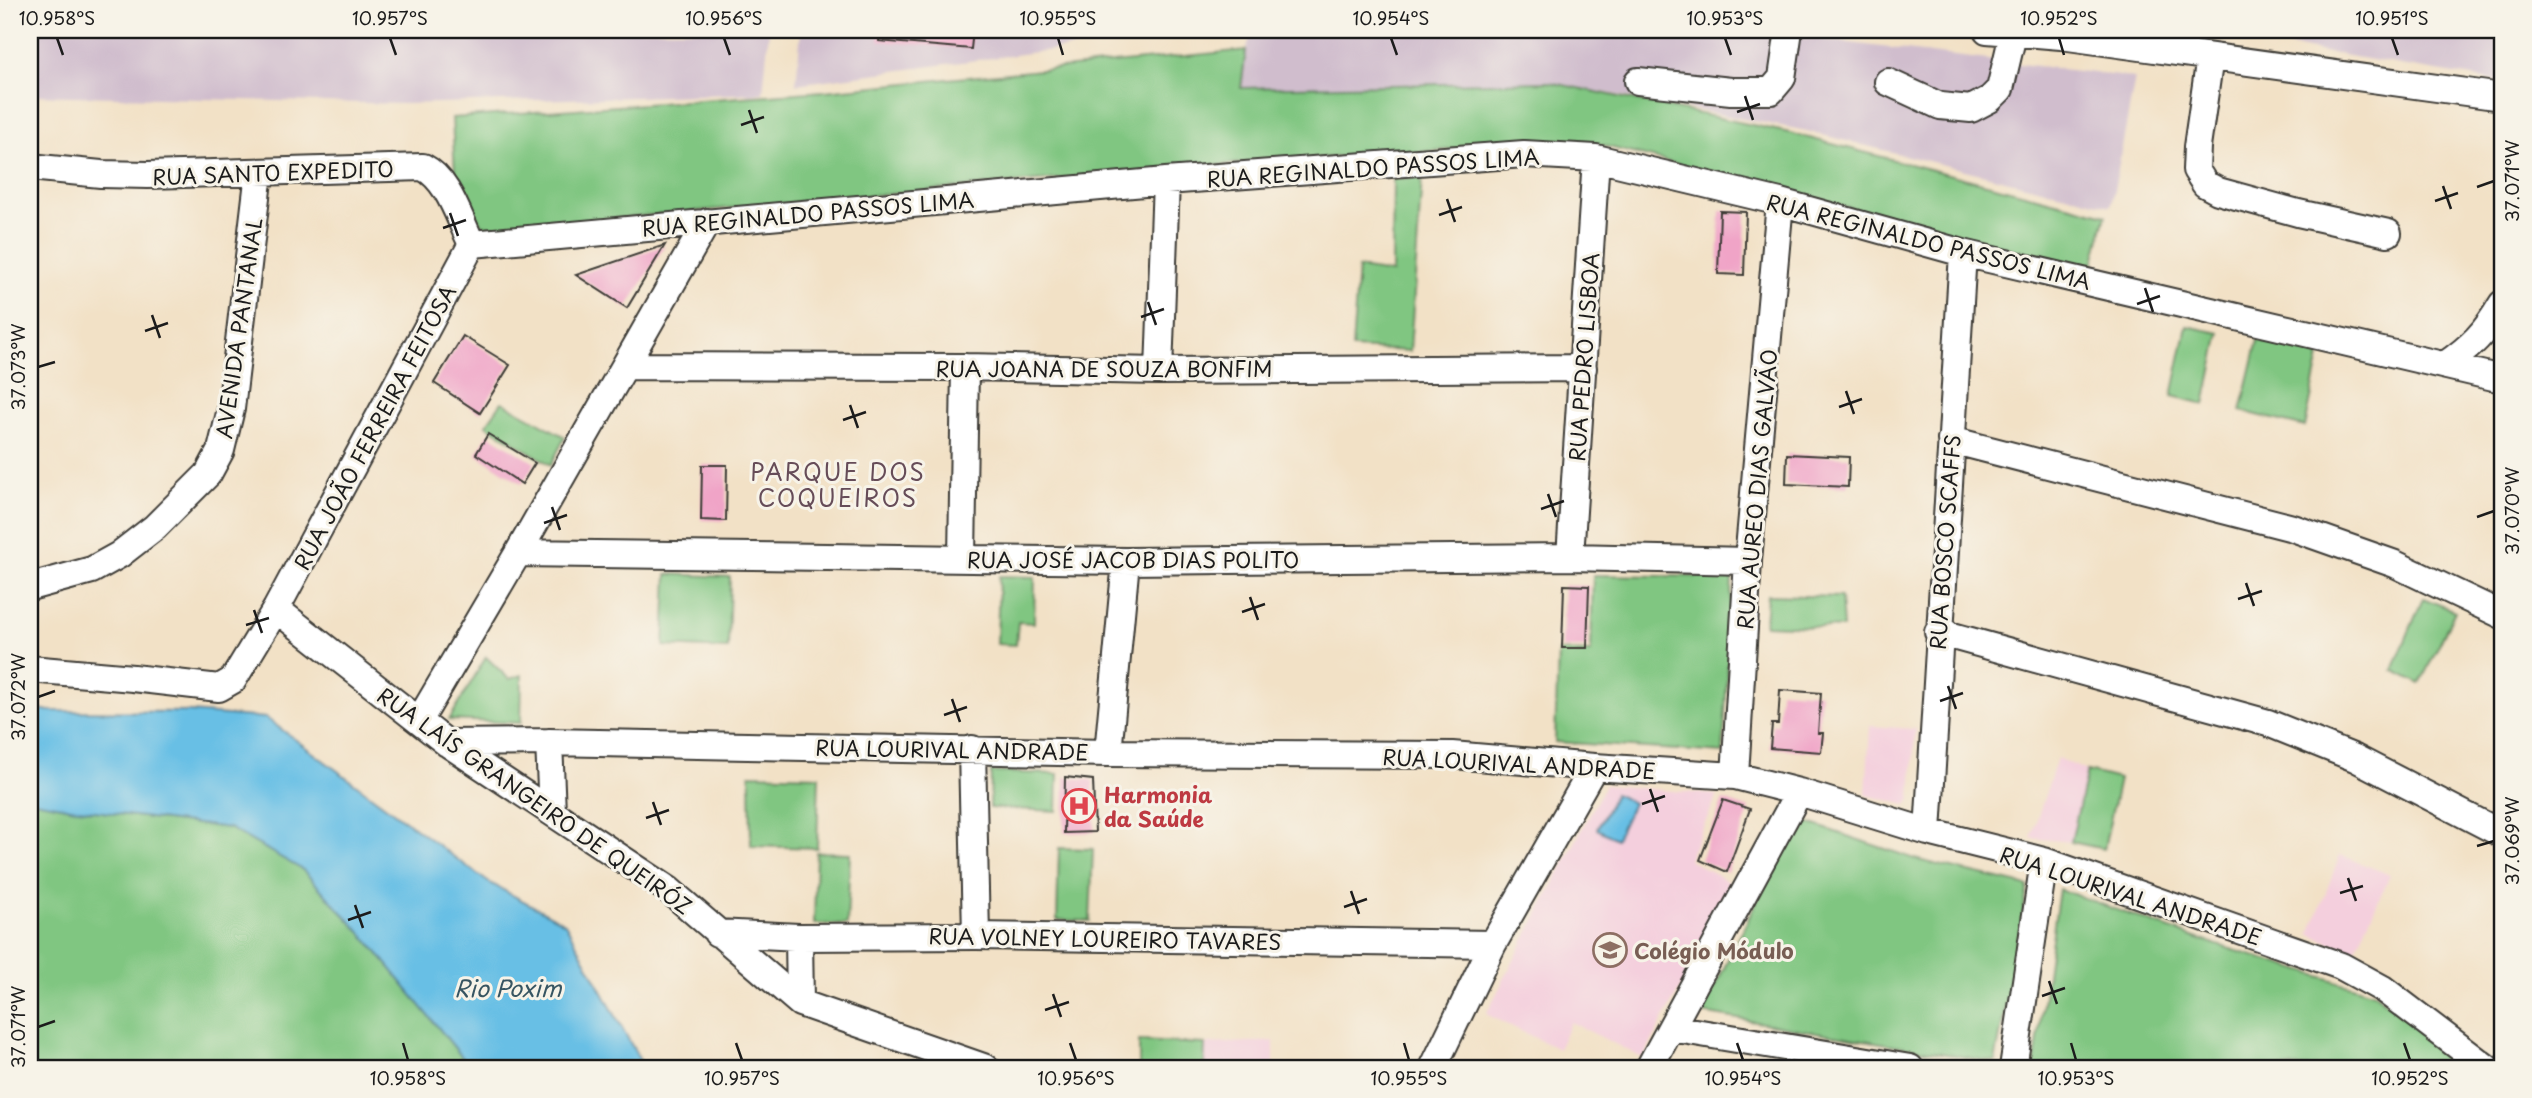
<svg xmlns="http://www.w3.org/2000/svg" width="2532" height="1098" font-family="'Playpen Sans',sans-serif">
  <style>
    .built { fill: #f4cfdd }
    .industrial { fill: #d0bdcd }
    .green { fill: #80c681; stroke: #4e714e; stroke-width: 2 }
    .water { fill: #68bfe5; stroke: #426e80; stroke-width: 2 }
    .building { fill: #f0a4c7 }
    .lines { fill: none; stroke-linecap: round; stroke-linejoin: round }
    .minor-casing { stroke: #3c3a36; stroke-width: 30 }
    .minor { stroke: #fff; stroke-width: 26 }
    .ticks { fill: none; stroke: #1c1c1c; stroke-width: 2.5 }
    .labels { text-anchor: middle; dominant-baseline: central; stroke-width: 6; stroke-linejoin: round; paint-order: stroke }
    .street-label { font-size: 21px; fill: #1c1c1c; stroke: #f7f3e8 }
    .health-label { font-size: 21px; font-weight: bold; fill: #be3a42; stroke: #f7f3e8; text-anchor: start }
    .education-label { font-size: 21px; font-weight: bold; fill: #785e54; stroke: #f7f3e8; text-anchor: start }
    .neighbourhood-label { font-size: 23px; letter-spacing: 2px; fill: #664c58; stroke: #f7f3e8 }
    .water-label { font-size: 23px; font-style: italic; fill: #375562; stroke: #f7f3e8 }
    .neatline { fill: none; stroke: #1c1c1c; stroke-width: 2.5 }
    .ticks-label { font-size: 18px; text-anchor: middle; fill: #1c1c1c }
  </style>
  <rect width="100%" height="100%" fill="#f7f3e8"/>
  <filter id="ink" filterUnits="userSpaceOnUse"><feTurbulence type="fractalNoise" baseFrequency=".0143" numOctaves="2"/><feDisplacementMap in="SourceGraphic" scale="14" xChannelSelector="R" yChannelSelector="G"/><feConvolveMatrix kernelMatrix="1 2 1 2 8 2 1 2 1" color-interpolation-filters="sRGB"/></filter>
  <filter id="wash" filterUnits="userSpaceOnUse"><feTurbulence type="fractalNoise" baseFrequency=".00686" numOctaves="4" result="noise"/><feDisplacementMap in="SourceGraphic" scale="28" xChannelSelector="R" yChannelSelector="G"/><feGaussianBlur stdDeviation="1.57" result="paint"/><feColorMatrix in="noise" values="0 0 0 0 0 0 0 0 0 0 0 0 0 0 0 0 0 1.4 0 .05"/><feComposite in="paint" operator="in"/></filter>
  <g filter="url(#wash)">
    <rect width="100%" height="100%" fill="#f2e1c6"/>
    <path class="built" d="M1870,726L1915,729L1911,799L1907,805L1866,795Z
      M2057,758L2087,771L2071,842L2031,838Z
      M1605,785L1718,795L1688,859L1735,885L1643,1058L1571,1022L1558,1049L1486,1014Z
      M2340,855L2390,875L2354,953L2310,934Z
      M1274,1041V1068H1204L1205,1044Z"/>
    <path class="industrial" d="M30,30H769L763,93L406,104L30,95Z
      M801,30H1202L796,84Z
      M1253,30H1709L1817,39L2135,78L2111,206L1802,130L1549,82L1240,88L1246,50Z
      M2195,30H2502V82Z"/>
    <path class="green" d="M1246,50L1241,88L1549,82L1790,133L2106,215L2092,269L1585,141L1230,164L516,227L482,226L455,176L452,118L824,91Z
      M1422,177L1410,351L1352,348L1358,268L1392,273L1393,179Z
      M2187,326L2220,333L2205,404L2172,396Z
      M2258,340L2320,356L2305,427L2241,411Z
      M502,402L565,437L551,465L486,425Z
      M667,574L730,577L728,649L664,646Z
      M1593,575L1732,577L1723,753L1555,742L1558,651L1591,652Z
      M999,576L1035,577L1034,623L1018,622L1016,645L997,644Z
      M1767,595L1841,597L1843,628L1765,625Z
      M2423,598L2455,611L2420,684L2393,670Z
      M486,657L509,679L522,675L521,723L449,720Z
      M2087,771L2119,779L2104,849L2071,842Z
      M991,772L1058,774L1057,811L990,808Z
      M750,774L819,776L817,848L751,846Z
      M30,800L71,808L229,828L303,870L365,937L471,1068H30Z
      M1797,819L1918,860L2028,886L1995,1062L1702,1013Z
      M1059,848L1093,849L1090,921L1057,920Z
      M816,852L850,853L847,925L814,924Z
      M2059,889L2201,940L2375,993L2469,1068L2034,1067Z
      M1139,1041L1205,1044L1204,1068H1139Z"/>
    <path class="water" d="M30,707L49,711L190,712L266,718L488,882L565,923L644,1068H471L365,937L303,870L229,828L71,808L30,800Z
      M1615,794L1633,803L1616,839L1597,829Z"/>
    <g id="blocks">
      <path class="building" d="M879,30H973L971,49L879,41Z
        M1720,211L1746,212L1744,275L1718,274Z
        M665,245L627,308L576,275Z
        M463,336L510,365L480,413L434,383Z
        M488,434L535,463L522,484L476,454Z
        M1787,454L1849,457L1848,487L1786,484Z
        M702,465H727L726,521L701,520Z
        M1564,585L1589,586L1587,648H1562Z
        M1780,690L1821,693L1818,733H1823L1821,752L1770,748L1772,724H1778Z
        M1065,777L1093,780L1095,832L1064,833Z
        M1723,800L1750,809L1727,872L1700,860Z"/>
    </g>
  </g>
  <g filter="url(#ink)">
    <use href="#blocks" fill-opacity="0" stroke="#3c3a36" stroke-width="2"/>
    <g class="lines">
      <g class="minor-casing">
        <path id="minor" d="M1987,30L2061,36L2502,97
          M2210,57L2197,147L2196,170L2205,184L2218,191L2298,213L2388,233
          M1638,81L1731,91H1771L1782,78L1789,30
          M1888,82L1940,106L1971,109L1990,99L2000,89L2014,30
          M30,167L101,174L148,175L423,167C449,180 459,219 472,244
          M472,244L1166,181L1524,154L1596,158L1780,202L1963,253L2502,379
          M2445,365C2472,346 2485,333 2502,304
          M626,366L965,367L1159,371L1583,368
          M1159,371L1166,181
          M1951,440L2293,528L2395,564L2502,615
          M518,553L1126,561L1570,557L1748,561
          M1570,557L1596,158
          M962,558L965,367
          M30,587L92,570L119,555L155,527L208,474L221,450L231,409L259,172
          M276,609L447,743L669,890L800,1003L986,1068
          M1938,632L2268,723L2355,758L2502,834
          M30,669L133,678L219,688L233,680L276,609L472,244
          M419,721L518,553L707,222
          M549,742L552,812
          M447,743L549,742L1108,753L1452,755L1594,767L1735,776L1799,792L1928,832L2044,861L2341,966L2383,989L2487,1068
          M972,749L976,936
          M1108,753L1126,561
          M1735,776L1748,561L1780,202
          M1928,832L1963,253
          M717,933L799,937L976,936L1493,944
          M799,937L800,1003
          M1671,1028L1910,1068
          M1433,1068L1493,944L1594,767
          M1649,1068L1799,792
          M2013,1068L2044,861"/>
      </g>
      <use href="#minor" class="minor"/>
    </g>
  </g>
  <path class="ticks" d="M57,38L63,55M390,38L396,55M724,38L730,55M1058,38L1063,55M1391,38L1397,55M1725,38L1731,55M2059,38L2064,55M2392,38L2398,55M1745,96L1753,120M749,110L757,133M1737,112L1760,104M741,125L764,117M2443,186L2451,209M2477,187L2494,181M1447,199L1455,222M2435,201L2458,193M450,213L458,236M1439,215L1462,207M443,228L466,220M2145,288L2153,312M1148,302L1156,325M2137,304L2160,296M152,315L160,338M1141,317L1164,309M145,331L168,323M38,367L55,362M1846,391L1854,414M850,405L858,428M1839,407L1862,399M843,420L866,412M1548,494L1556,517M552,507L560,530M1541,509L1564,501M2477,517L2494,511M544,523L567,515M2246,583L2254,606M1250,597L1258,620M2238,599L2262,591M254,610L262,633M1242,612L1265,604M246,625L269,618M1948,686L1956,709M38,697L55,691M952,699L960,722M1940,701L1963,693M944,715L967,707M1650,789L1658,812M653,802L661,825M1642,804L1665,796M646,818L669,810M2477,846L2494,841M2348,878L2356,901M1351,891L1359,914M2340,893L2363,886M355,905L363,928M1344,907L1367,899M348,920L371,912M2049,981L2057,1004M1053,994L1061,1017M2042,996L2065,988M1045,1010L1069,1002M38,1027L55,1021M403,1043L408,1060M736,1043L742,1060M1070,1043L1076,1060M1404,1043L1409,1060M1737,1043L1743,1060M2071,1043L2076,1060M2404,1043L2410,1060"/>
  <defs>
    <g id="hospital-ring" transform="scale(1.75)"><circle r="9.5" fill="#f7f3e8" stroke="#e0444e" stroke-width="1.5"/><path d="M-5-5h3v3.5h4V-5h3V5h-3V1.5h-4V5h-3Z" fill="#e0444e"/></g>
    <g id="school-ring" transform="scale(1.75)"><circle r="9.5" fill="#f7f3e8" stroke="#8d6e63" stroke-width="1.5"/><path d="M0-5L7-2L0 1L-7-2ZM-4 1L0 2.5L4 1V4Q0 6-4 4Z" fill="#8d6e63"/></g>
  </defs>
  <g fill-rule="evenodd">
    <use href="#hospital-ring" x="1079" y="806"/>
    <use href="#school-ring" x="1610" y="950"/>
  </g>
  <g class="labels">
    <g class="street-label">
      <text transform="translate(1373 167) rotate(-4)">RUA REGINALDO PASSOS LIMA</text>
      <text transform="translate(273 172) rotate(-2)">RUA SANTO EXPEDITO</text>
      <text transform="translate(808 213) rotate(-5)">RUA REGINALDO PASSOS LIMA</text>
      <text transform="translate(1929 241) rotate(14)">RUA REGINALDO PASSOS LIMA</text>
      <text transform="translate(238 328) rotate(-82)">AVENIDA PANTANAL</text>
      <text transform="translate(1583 357) rotate(-86)">RUA PEDRO LISBOA</text>
      <text x="1104" y="368">RUA JOANA DE SOUZA BONFIM</text>
      <text transform="translate(374 427) rotate(-62)">RUA JOÃO FERREIRA FEITOSA</text>
      <text transform="translate(1756 489) rotate(-85)">RUA AUREO DIAS GALVÃO</text>
      <text transform="translate(1944 542) rotate(-86)">RUA BOSCO SCAFFS</text>
      <text x="1133" y="559">RUA JOSÉ JACOB DIAS POLITO</text>
      <text transform="translate(952 749) rotate(1)">RUA LOURIVAL ANDRADE</text>
      <text transform="translate(1519 763) rotate(3)">RUA LOURIVAL ANDRADE</text>
      <text transform="translate(535 800) rotate(35)">RUA LAÍS GRANGEIRO DE QUEIRÓZ</text>
      <text transform="translate(2131 895) rotate(18)">RUA LOURIVAL ANDRADE</text>
      <text transform="translate(1105 938) rotate(1)">RUA VOLNEY LOUREIRO TAVARES</text>
    </g>
    <g class="health-label">
      <text x="1104" y="794">Harmonia<tspan x="1104" dy="24">da Saúde</tspan></text>
    </g>
    <g class="education-label">
      <text x="1634" y="950">Colégio Módulo</text>
    </g>
    <g class="neighbourhood-label">
      <text x="838" y="471">PARQUE DOS<tspan x="838" dy="26">COQUEIROS</tspan></text>
    </g>
    <g class="water-label">
      <text x="508" y="987">Rio Poxim</text>
    </g>
  </g>
  <rect width="2532" height="1098" fill="none" stroke="#f7f3e8" stroke-width="77"/>
  <rect x="38" y="38" width="2456" height="1022" class="neatline"/>
  <g class="ticks-label">
    <text x="57" y="25">10.958°S</text>
    <text x="390" y="25">10.957°S</text>
    <text x="724" y="25">10.956°S</text>
    <text x="1058" y="25">10.955°S</text>
    <text x="1391" y="25">10.954°S</text>
    <text x="1725" y="25">10.953°S</text>
    <text x="2059" y="25">10.952°S</text>
    <text x="2392" y="25">10.951°S</text>
    <text transform="translate(2513 181) rotate(-90)" y="6">37.071°W</text>
    <text transform="translate(19 367) rotate(-90)" y="6">37.073°W</text>
    <text transform="translate(2513 511) rotate(-90)" y="6">37.070°W</text>
    <text transform="translate(19 697) rotate(-90)" y="6">37.072°W</text>
    <text transform="translate(2513 841) rotate(-90)" y="6">37.069°W</text>
    <text transform="translate(19 1027) rotate(-90)" y="6">37.071°W</text>
    <text x="408" y="1085">10.958°S</text>
    <text x="742" y="1085">10.957°S</text>
    <text x="1076" y="1085">10.956°S</text>
    <text x="1409" y="1085">10.955°S</text>
    <text x="1743" y="1085">10.954°S</text>
    <text x="2076" y="1085">10.953°S</text>
    <text x="2410" y="1085">10.952°S</text>
  </g>
</svg>
